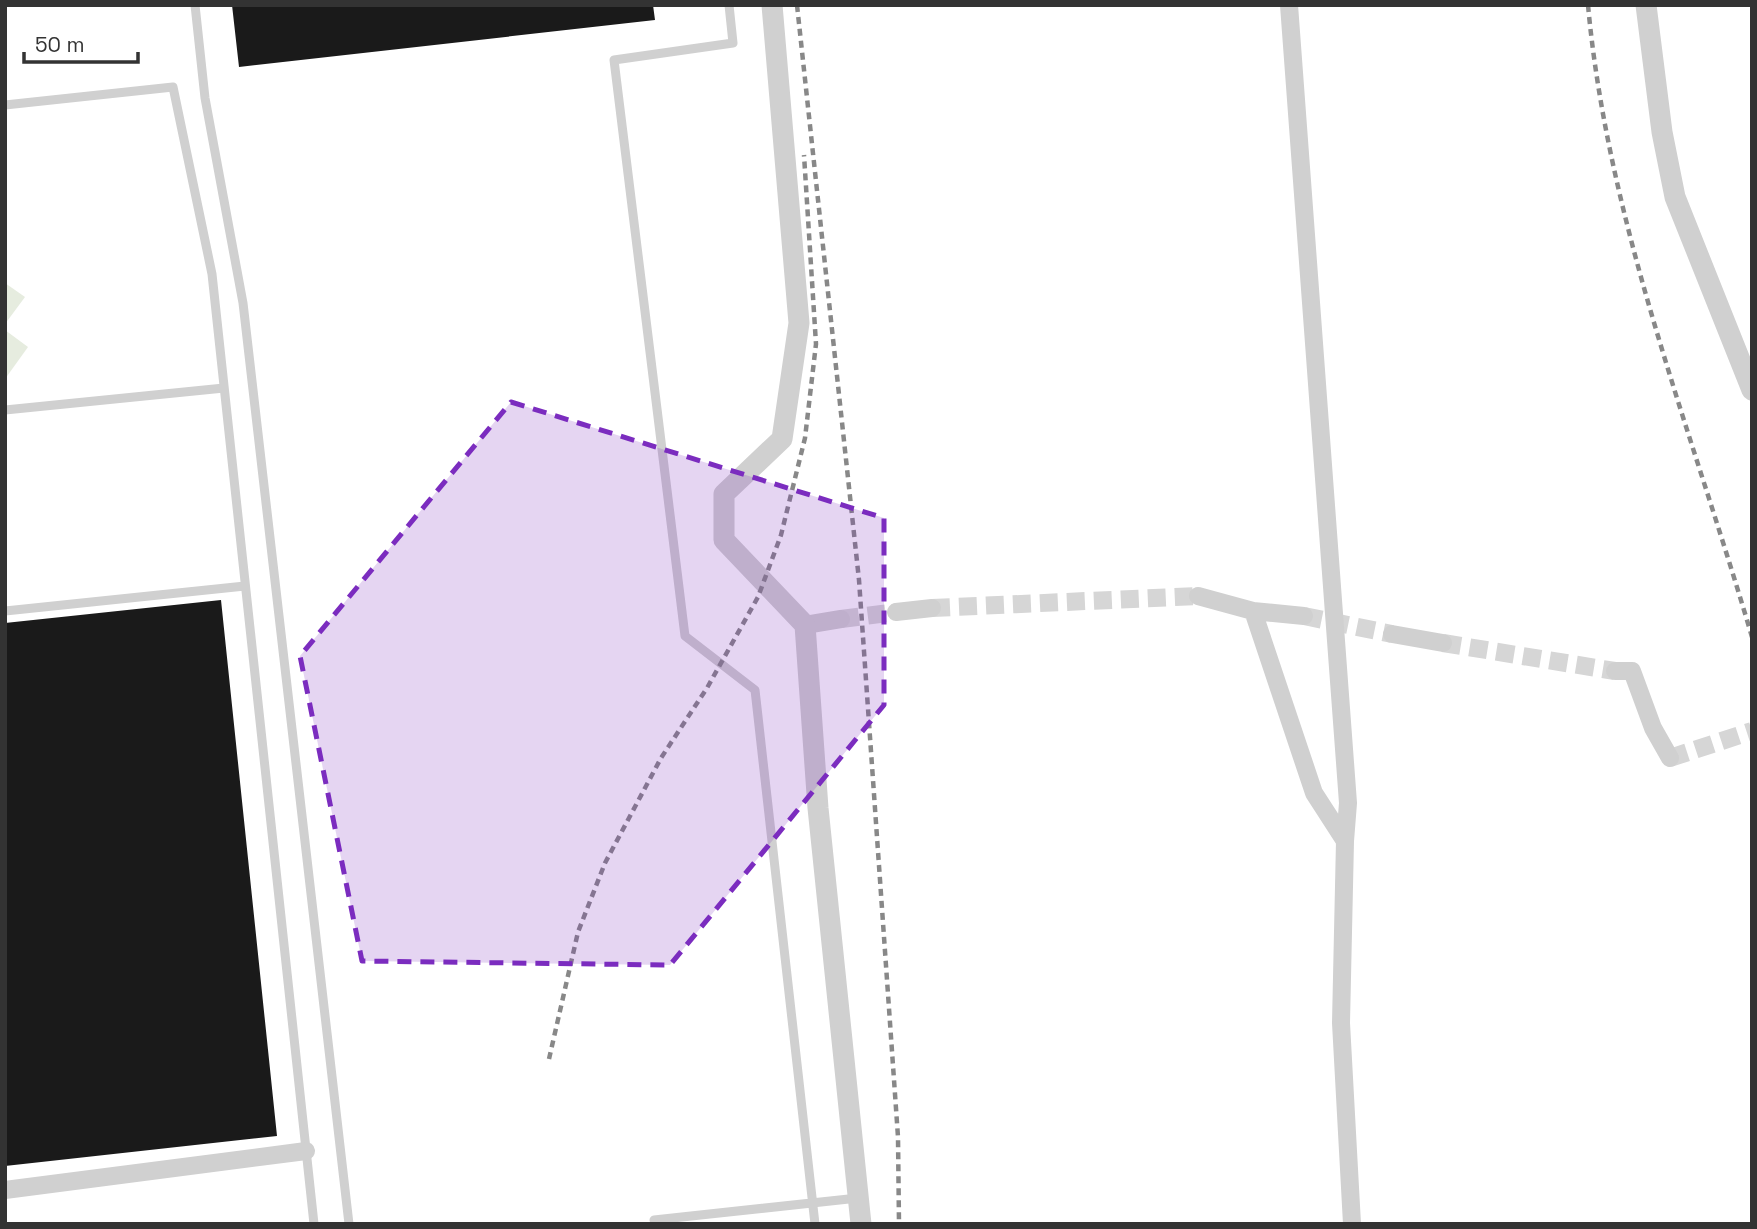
<svg xmlns="http://www.w3.org/2000/svg" width="1757" height="1229" font-family="'Space Grotesk',sans-serif">
  <style>
    .green { fill: #e6ecdf }
    .building { fill: #1a1a1a }
    .lines { fill: none; stroke-linecap: round; stroke-linejoin: round }
    .minor-tunnel { stroke: #d6d6d6; stroke-width: 18; stroke-dasharray: 18 9; stroke-linecap: butt }
    .service { stroke: #d0d0d0; stroke-width: 9 }
    .minor { stroke: #d0d0d0; stroke-width: 18 }
    .tertiary { stroke: #d0d0d0; stroke-width: 21 }
    .rail { stroke: #888; stroke-width: 4.5; stroke-dasharray: 7 5; stroke-linecap: butt }
    .marked { fill: #7b2cbf; fill-opacity: 0.2; stroke: #7b2cbf; stroke-width: 5; stroke-dasharray: 14 9; stroke-linejoin: round }
  </style>
  <rect width="100%" height="100%" fill="#fff"/>
  <path class="green" d="M5,283L25,297L5,324Z
    M5,330L28,347L5,379Z"/>
  <path class="building" d="M232,5H653L655,20L239,67Z
    M221,600L277,1136L5,1166V623Z"/>
  <g class="lines">
    <path class="minor-tunnel" d="M932,608L1198,596
      M1304,616L1392,634
      M841,619L896,612
      M1443,643L1615,671
      M1670,758L1752,731"/>
    <path class="service" d="M195,5L205,98L243,303L349,1224
      M729,5L733,43L614,60L685,636L755,690L815,1224
      M5,105L173,87L212,274L314,1224
      M5,410L224,388
      M5,611L245,586
      M654,1220L858,1198"/>
    <path class="minor" d="M1289,5L1348,803L1345,841
      M1198,596L1253,611L1304,616
      M1253,611L1314,793L1345,841L1341,1023L1352,1224
      M896,612L932,608
      M805,625L841,619
      M1392,634L1443,643
      M1615,671H1632L1653,728L1670,758
      M5,1190L306,1151"/>
    <path class="tertiary" d="M772,5L799,323L782,439L724,494V540L805,625L818,808L861,1224
      M1646,5L1662,132L1675,197L1752,390"/>
    <path class="rail" d="M797,5L859,580L898,1137L899,1224
      M1588,5C1608,223 1691,429 1752,637
      M549,1059L578,932L605,863L661,758L707,688L758,597L781,535L805,438L816,344L804,155"/>
  </g>
  <path class="marked" d="M511,402L884,518V705L670,965L362,961L300,656Z"/>
  <rect width="1757" height="1229" fill="none" stroke="#333333" stroke-width="14"/>
  <path d="M24 52v10h114v-10" fill="none" stroke="#333333" stroke-width="3.5"/>
  <text x="35" y="52" font-size="21" fill="#333333" stroke="#ffffff" stroke-width="5" paint-order="stroke">50 m</text>
</svg>
